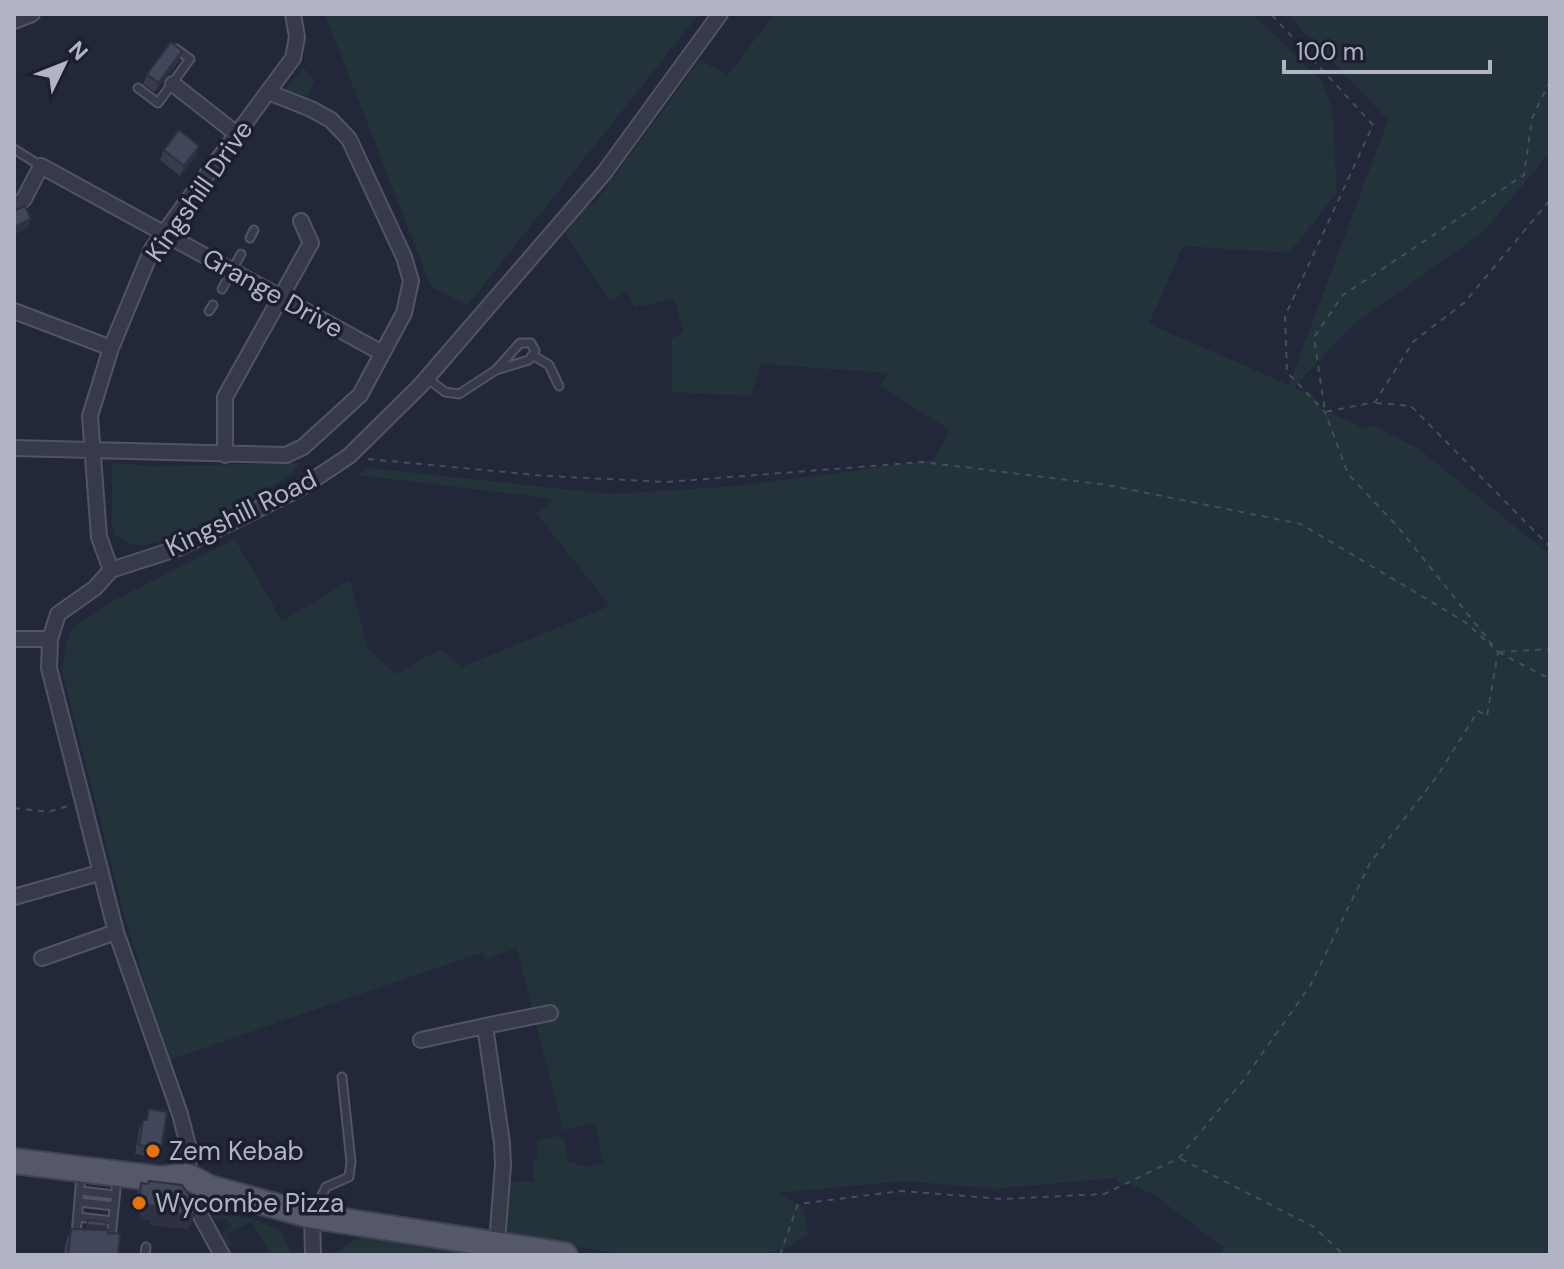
<svg xmlns="http://www.w3.org/2000/svg" width="1564" height="1269" font-family="'DM Sans',sans-serif">
  <style>
    .green { fill: #24333a }
    .lines { fill: none; stroke-linecap: round; stroke-linejoin: round }
    .lane-casing { stroke: #515464; stroke-width: 11 }
    .street-casing { stroke: #515464; stroke-width: 18 }
    .primary-casing { stroke: #3f4352; stroke-width: 28 }
    .path { stroke: #425057; stroke-width: 2; stroke-dasharray: 6 6; stroke-linecap: butt }
    .lane { stroke: #363a49; stroke-width: 7 }
    .street { stroke: #363a49; stroke-width: 14 }
    .primary { stroke: #545869; stroke-width: 24 }
    .wall { fill: #383c4d }
    .shaded-wall { fill: #2e313f }
    .building { fill: #41465a; stroke: #2e313f; stroke-width: 2 }
    .food-dot { fill: #e8710a; stroke: #1b1f2e; stroke-width: 3 }
    .labels { text-anchor: middle; dominant-baseline: central; stroke-width: 7; stroke-linejoin: round; paint-order: stroke }
    .street-label { font-size: 26px; fill: #b1b4c5; stroke: #1b1f2e }
    .poi-label { font-size: 26px; fill: #b1b4c5; stroke: #1b1f2e; text-anchor: start }
  </style>
  <rect width="100%" height="100%" fill="#222739"/>
  <path class="green" d="M325,14H699L468,305L431,287Z
    M774,14H1253L1321,80L1332,108L1337,193L1289,253L1183,246L1149,324L1289,385L1388,120L1287,14H1550V153L1482,233L1353,325L1294,387L1312,395L1321,409L1364,428L1374,426L1419,449L1550,555V1255H1220L1224,1248L1154,1195L1130,1184L1120,1186L1115,1178L994,1189L905,1181L778,1193L803,1207L808,1235L786,1248L761,1255H625L508,1234V1182L534,1181L533,1160H537V1141L558,1136L564,1140L568,1161L586,1167L603,1163L595,1123L563,1130L517,948L486,959L483,952L169,1060L125,918L61,667L71,630L105,605L235,539L282,621L350,580L368,649L396,674L440,649L462,667L610,606L536,513L555,499L357,475L370,468L610,494L738,486L934,460L950,430L880,386L888,373L761,364L751,396L672,392V338L684,333L674,299L635,307L627,291L610,301L565,234L585,209L596,201L700,60L728,75Z
    M303,67L315,82L306,98L285,91Z
    M112,463L153,466L299,463L292,474L217,521L193,531L143,546L129,543L116,536L112,524Z
    M207,1207L256,1220L281,1231L292,1255H271L252,1222L226,1234L231,1244L227,1246L222,1233L232,1226L226,1218L216,1221Z
    M376,1236L505,1255H334L355,1239Z"/>
  <g class="lines">
    <g class="lane-casing">
      <path id="lane" d="M138,88L158,103L190,59L176,49
        M14,149L41,166
        M250,238L254,230
        M222,289L241,254
        M209,311L213,305
        M534,356L549,365L559,386
        M427,378L445,392L459,394L496,370L520,343H531L535,351L529,360L496,370
        M80,1191L115,1195
        M79,1202L114,1206
        M314,1212L326,1187L349,1177L351,1162L342,1077
        M78,1217L113,1221
        M79,1235H76L81,1175
        M108,1238L111,1239L117,1179
        M145,1255L146,1247"/>
    </g>
    <g class="street-casing">
      <path id="street" d="M14,21L32,14
        M173,84L238,135
        M14,207L24,199L41,166L382,353
        M14,311L111,348
        M14,448L286,455L303,447L360,395L404,313L411,281L404,257L349,139L331,120L311,109L268,92
        M225,455V397L311,243L301,221
        M111,570L99,537L90,416L111,348L152,249L293,58L297,37L293,14
        M14,639H50
        M14,897L99,873
        M42,958L116,932
        M421,1040L485,1026
        M187,1176L190,1153L180,1114L116,932L49,668L50,639L58,614L95,588L111,570L179,548L301,488L349,456L420,386L604,173L720,14
        M197,1209L222,1255
        M312,1216L313,1255
        M497,1243L503,1165L502,1143L485,1026L550,1013"/>
    </g>
    <g class="primary-casing">
      <path id="primary" d="M14,1161L161,1179L187,1176L210,1188L312,1216L565,1255"/>
    </g>
    <path class="path" d="M1550,81L1532,118L1524,175L1343,295L1314,337L1325,412L1375,402L1413,342L1465,302L1550,200
      M1376,403L1411,406L1550,547
      M368,459L547,476L667,482L923,462L1107,485L1301,524L1465,622L1493,647
      M1498,652L1550,679
      M1499,652L1550,649
      M14,808L48,812L68,806
      M1181,1159L1314,1227L1344,1255
      M780,1255L798,1204L902,1191L1001,1199L1104,1194L1179,1158L1242,1082L1310,986L1370,863L1438,775L1478,711L1487,716L1498,652L1398,527L1348,474L1325,412L1287,372L1285,316L1373,125L1271,14"/>
    <use href="#lane" class="lane"/>
    <use href="#street" class="street"/>
    <use href="#primary" class="primary"/>
  </g>
  <path class="wall" d="M179,61L155,92L143,84L147,74Z
    M199,146L196,156L180,176L160,160L164,150Z
    M149,1109L161,1149L157,1158L135,1154L139,1129L143,1120H146Z
    M141,1183L189,1229L150,1225L151,1220L140,1219L141,1211H134L136,1197Z
    M88,1220L108,1233L118,1255H64L65,1244L71,1229L86,1230Z"/>
  <path class="shaded-wall" d="M182,51L179,61L155,92L158,83Z
    M199,146L196,156L180,176L184,166Z
    M31,219L28,228L14,235V227Z
    M140,1196L146,1197L141,1211H134Z
    M145,1205L156,1206L151,1220L140,1219Z
    M155,1210L194,1215L189,1229L150,1225Z
    M87,1225L106,1227L104,1232L86,1230Z"/>
  <path class="building" d="M171,42L182,51L158,83L147,74Z
    M179,130L199,146L184,166L164,150Z
    M25,206L31,219L14,227V211Z
    M149,1109L167,1112L161,1149L139,1145L143,1120H147Z
    M149,1181L182,1185L195,1205L194,1215L155,1210L156,1206L145,1205L146,1197L140,1196L141,1183L148,1184Z
    M88,1220L106,1222V1227L87,1225Z
    M71,1229L108,1230V1233L120,1234L118,1255H68Z"/>
  <g class="food-dot">
    <circle cx="153" cy="1151" r="8"/>
    <circle cx="139" cy="1203" r="8"/>
  </g>
  <g class="labels">
    <g class="street-label">
      <text transform="translate(199 191) rotate(-55)">Kingshill Drive</text>
      <text transform="translate(273 293) rotate(29)">Grange Drive</text>
      <text transform="translate(241 513) rotate(-26)">Kingshill Road</text>
    </g>
    <g class="poi-label">
      <text x="169" y="1151">Zem Kebab</text>
      <text x="155" y="1203">Wycombe Pizza</text>
    </g>
  </g>
  <rect width="1564" height="1269" fill="none" stroke="#b1b4c5" stroke-width="32"/>
  <g transform="translate(64 64) rotate(47)" stroke="#1b1f2e" stroke-width="6" paint-order="stroke">
  <path d="M0-6L14 30L0 20L-14 30Z" fill="#b1b4c5"/>
  <text y="-12" font-size="22" font-weight="bold" text-anchor="middle" fill="#b1b4c5">N</text>
  </g>
  <path d="M1284 60v12h206v-12" fill="none" stroke="#b1b4c5" stroke-width="4"/>
  <text x="1296" y="60" font-size="24" fill="#b1b4c5" stroke="#1b1f2e" stroke-width="6" paint-order="stroke">100 m</text>
</svg>
